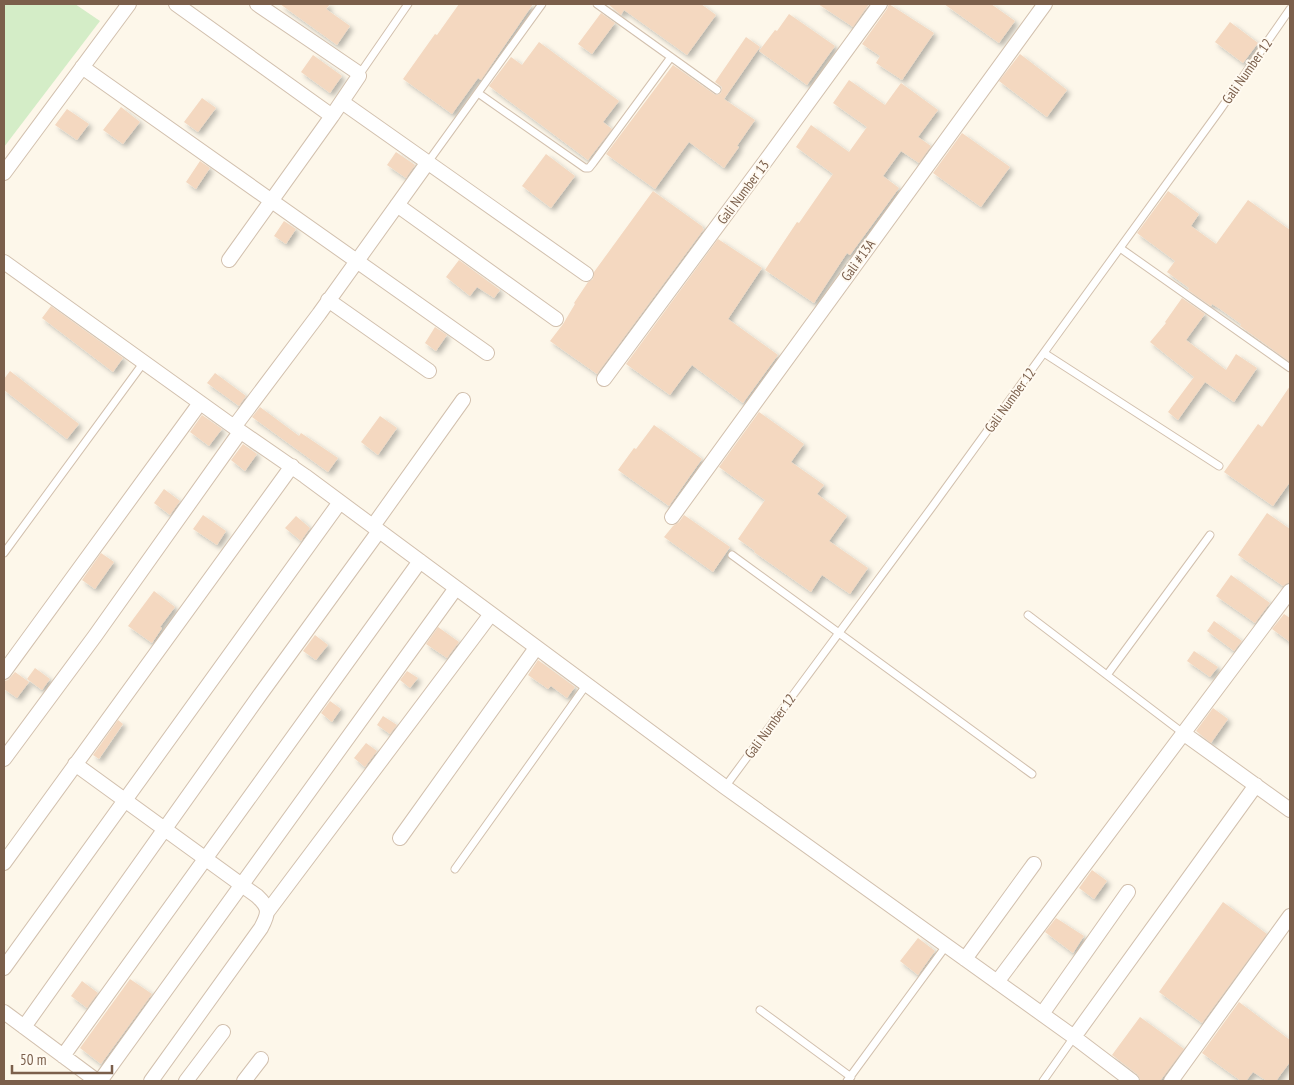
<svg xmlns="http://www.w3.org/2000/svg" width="1294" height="1085" font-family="'PT Sans Narrow',sans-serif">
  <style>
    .green { fill: #d4edc7 }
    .building { fill: #f4d8c0; filter: url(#shadow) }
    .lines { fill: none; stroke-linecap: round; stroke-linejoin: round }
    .lane-casing { stroke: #d2c0ae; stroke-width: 9 }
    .street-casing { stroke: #d2c0ae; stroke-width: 16 }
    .lane { stroke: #fff; stroke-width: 7 }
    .street { stroke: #fff; stroke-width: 14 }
    .labels { text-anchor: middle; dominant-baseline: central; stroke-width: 4; stroke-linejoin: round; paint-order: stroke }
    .street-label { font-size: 14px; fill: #7b5f4b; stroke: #fffaf1 }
  </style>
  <defs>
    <filter id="shadow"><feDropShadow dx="3.5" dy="3.5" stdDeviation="2.5" flood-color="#0004"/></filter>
  </defs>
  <rect width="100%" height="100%" fill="#fdf7ea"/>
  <path class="green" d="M4,4H75L100,21L4,147Z"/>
  <path class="building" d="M280,4H330L326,9L350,26L337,45Z
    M459,4H533L481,80L478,78L452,114L403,79L435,34L437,35Z
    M608,4H701L716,15L687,55L624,10L621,15Z
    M818,4H869L853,27Z
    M889,4L934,33L902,80L876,63L880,56L862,44L887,9Z
    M944,4H991L1015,21L999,43Z
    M601,13L615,23L592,54L578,44Z
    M789,14L835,46L807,85L759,51L775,30L777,31Z
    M1230,22L1258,43L1243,63L1215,42Z
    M746,37L760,47L724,99L755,120L737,146L739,147L724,168L689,142L655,189L606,154L673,65L714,94L717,95L721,93L722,87L715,82Z
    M539,42L619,101L603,122L612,129L588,160L489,86L511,57L522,65Z
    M1020,54L1067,90L1047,117L999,81Z
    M313,55L342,76L330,93L301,72Z
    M849,80L885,105L901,83L938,110L918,137L931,146L919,163L901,151L883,176L899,188L850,255L847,253L814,303L765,270L797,222L799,223L833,174L796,147L811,125L849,152L867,127L833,103Z
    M202,98L216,108L198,132L184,122Z
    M121,107L140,122L123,144L103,130Z
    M67,109L89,124L77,140L55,125Z
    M962,133L1010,167L981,207L933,173Z
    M396,152L415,165L406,178L387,165Z
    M546,154L575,176L551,208L522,186Z
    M200,161L210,168L196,189L186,182Z
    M653,191L703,227L702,228L704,229L597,374L550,341L563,324L575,304L574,303L588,282L593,279L594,272Z
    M1168,191L1199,214L1191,226L1216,244L1248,200L1290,230V362L1240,326L1241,324L1220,309L1212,304L1211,306L1188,290L1189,288L1167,272L1175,261L1137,233Z
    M284,221L296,229L286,244L274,236Z
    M718,239L762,268L728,319L778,355L743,403L692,365L670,395L626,364Z
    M459,260L500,290L494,298L477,287L470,296L446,277Z
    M1182,298L1205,314L1186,340L1226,370L1236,354L1257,368L1234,402L1205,382L1178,420L1168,412L1194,377L1150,342L1166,323L1165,322Z
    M51,306L123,358L113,372L42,318Z
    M435,327L447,335L436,351L425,343Z
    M10,371L79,424L67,439L4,390V379Z
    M215,373L246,396L239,406L207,383Z
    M1290,386V482L1273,506L1224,472L1258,424L1262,427Z
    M260,407L299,436L301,433L338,458L328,472L252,417Z
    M759,412L804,444L791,462L824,485L817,494L847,516L829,541L868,568L850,594L822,575L811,592L754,552L755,551L738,539L765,500L719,467Z
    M202,415L222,429L209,446L190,432Z
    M380,416L397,428L378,455L361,442Z
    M654,425L702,459L669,506L618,470L634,448L636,449Z
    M243,444L257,454L245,471L231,460Z
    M164,489L180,501L170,515L154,503Z
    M1267,513L1290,529V582L1283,586L1238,555Z
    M203,515L226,531L217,545L193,529Z
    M684,515L730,547L713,572L664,537L673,526L679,522Z
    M296,516L310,528L301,541L285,528Z
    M101,553L114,562L95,589L82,580Z
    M1231,575L1270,603L1255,623L1216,596Z
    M154,591L175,607L160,627L162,628L152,643L128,626Z
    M1284,614L1290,618V642L1272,629Z
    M1214,621L1242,641L1234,651L1207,631Z
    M438,627L459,642L447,658L426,644Z
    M315,635L328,645L316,660L303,651Z
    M1194,651L1218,667L1210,677L1187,661Z
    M538,660L575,687L567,698L551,686L548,689L528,675Z
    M35,668L50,679L42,690L27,679Z
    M407,671L418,678L410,688L400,680Z
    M15,672L29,682L17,698L4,689V681L8,680Z
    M330,701L341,709L332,722L321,713Z
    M1213,708L1228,719L1211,743L1196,731Z
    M383,716L397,725L390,734L377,725Z
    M118,720L123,724L99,759L93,755Z
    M366,743L377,751L365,767L354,758Z
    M1092,870L1107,881L1094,899L1079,888Z
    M1223,902L1267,934L1202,1023L1159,992Z
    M1056,918L1084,936L1073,953L1045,932Z
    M918,938L935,951L918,975L900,961Z
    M130,979L152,994L101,1064L80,1048Z
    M82,981L98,993L87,1008L71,996Z
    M1239,1002L1290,1040V1062L1276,1081H1267L1253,1072L1246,1081H1241L1202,1053Z
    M1140,1017L1184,1049L1160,1081H1141L1137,1074L1112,1055Z"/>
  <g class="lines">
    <g class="lane-casing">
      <path id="lane" d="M597,4L717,90
        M359,75L408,4
        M478,93L585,168H589L593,163L671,57
        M428,162L542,4
        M1120,248L1290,368
        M1044,353L1219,466
        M4,553L144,362
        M732,555L1032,774
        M1028,615L1183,733
        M1107,675L1210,535
        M725,787L932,507L1220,110L1290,9
        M455,869L587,684
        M760,1010L851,1077
        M847,1081L946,946
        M1043,1081L1074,1037"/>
    </g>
    <g class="street-casing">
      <path id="street" d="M176,4L332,116
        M82,67L487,353
        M342,102L586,274
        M4,173L129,4
        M397,205L556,319
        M229,260L332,116L359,76L357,72L257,4
        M4,262L234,427L305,476L725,787L1074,1037L1132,1081
        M328,300L429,371
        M604,379L767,159L880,4
        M234,427L319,314L428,162
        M672,517L1045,4
        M373,526L463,400
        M4,672L200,403
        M1183,733L1290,810
        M4,759L95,636L240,432
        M75,764L257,896C270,908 269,913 261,928L151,1081
        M400,838L536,648
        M4,863L292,466
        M268,911L491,614
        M965,959L1034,864
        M4,968L340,502
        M997,982L1290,591
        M4,1012L97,1081
        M1042,1014L1128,892
        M24,1027L262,692L379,531
        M1074,1037L1256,785
        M63,1056L420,561
        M100,1081L456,588
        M186,1081L223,1032
        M244,1081L261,1059
        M1171,1081L1290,916"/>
    </g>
    <use href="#lane" class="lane"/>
    <use href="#street" class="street"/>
  </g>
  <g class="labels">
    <g class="street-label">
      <text transform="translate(1247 71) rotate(-55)">Gali Number 12</text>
      <text transform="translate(743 192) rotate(-53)">Gali Number 13</text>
      <text transform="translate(858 260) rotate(-54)">Gali #13A</text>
      <text transform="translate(1010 400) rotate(-54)">Gali Number 12</text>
      <text transform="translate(770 726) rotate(-54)">Gali Number 12</text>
    </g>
  </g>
  <rect width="1294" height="1085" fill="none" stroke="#7b5f4b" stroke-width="10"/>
  <path d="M12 1065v8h100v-8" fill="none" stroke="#7b5f4b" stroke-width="2.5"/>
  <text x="20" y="1065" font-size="15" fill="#7b5f4b" stroke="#fffaf1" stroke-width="4" paint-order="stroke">50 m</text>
</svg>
